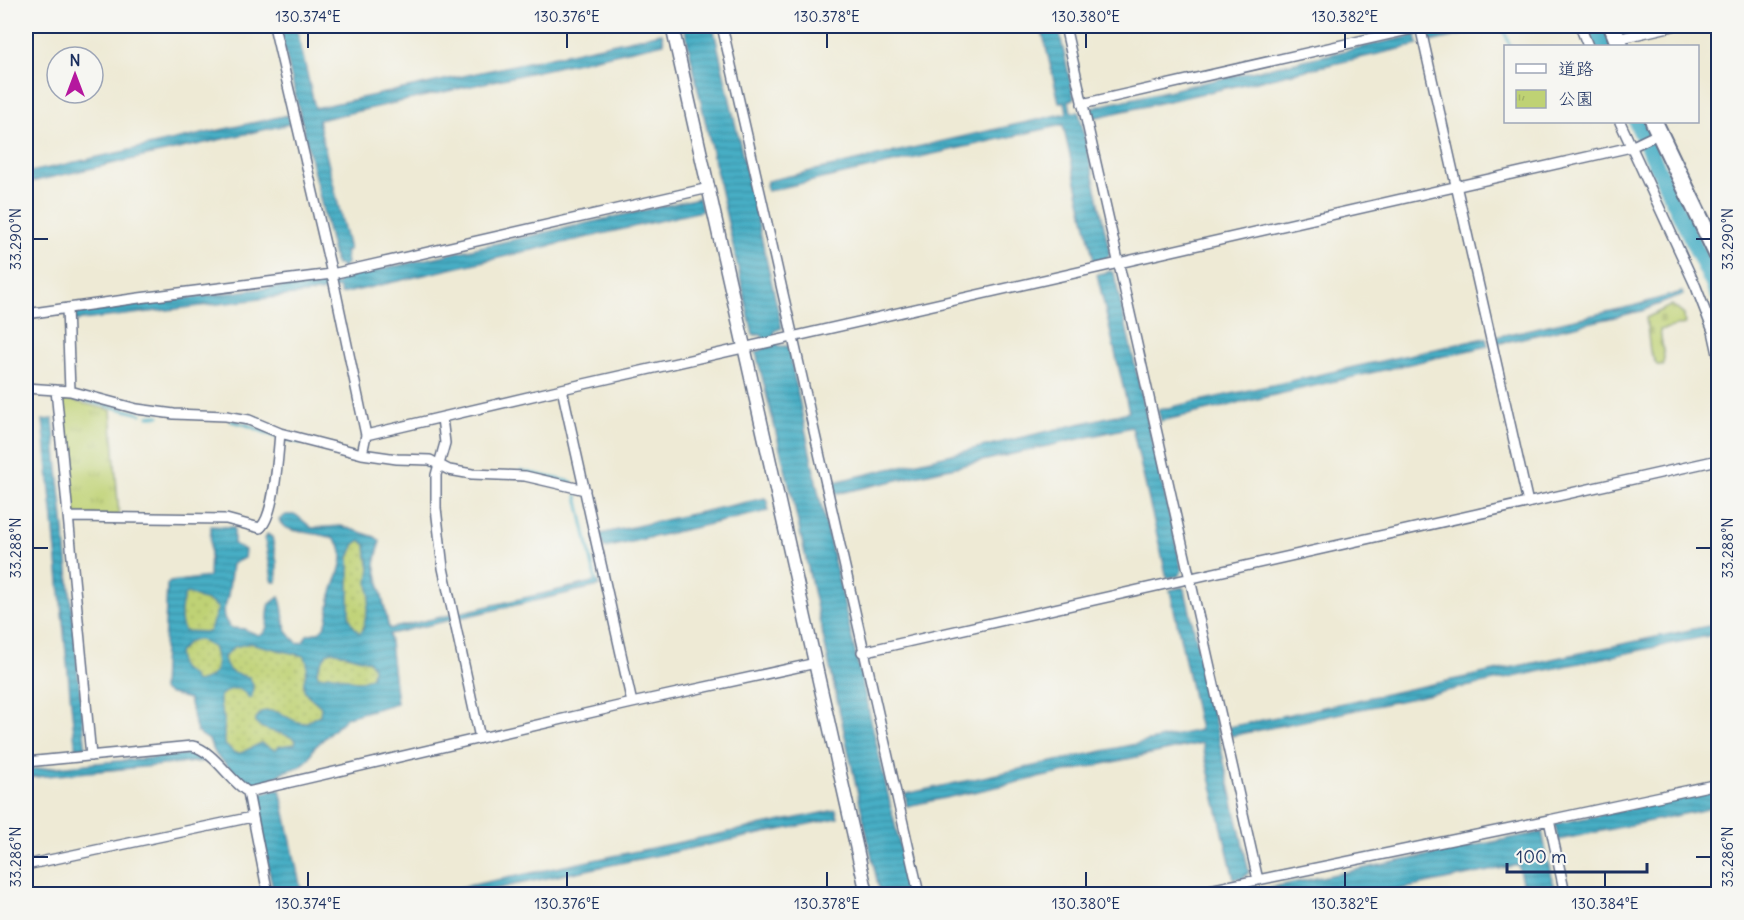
<svg xmlns="http://www.w3.org/2000/svg" width="1744" height="920" font-family="Delius,'Klee One',sans-serif">
  <style>
    .grass { fill: url(#grass-dots); stroke: #6d8069; stroke-width: 1.5 }
    .cemetery { fill: url(#cemetery-stones); stroke: #6d8069; stroke-width: 1.5 }
    .park { fill: url(#park-tufts); stroke: #6d8069; stroke-width: 1.5 }
    .water { fill: url(#water-rules); stroke: #306e92; stroke-width: 1.5; fill-rule: evenodd }
    .lines { fill: none; stroke-linecap: round; stroke-linejoin: round }
    .stream { stroke: #46aec5; stroke-width: 3 }
    .river { stroke: #46aec5; stroke-width: 16 }
    .street-casing { stroke: #657088; stroke-width: 12 }
    .secondary-casing { stroke: #657088; stroke-width: 15 }
    .highway-casing { stroke: #657088; stroke-width: 20 }
    .street { stroke: #fff; stroke-width: 9 }
    .secondary { stroke: #fff; stroke-width: 12 }
    .highway { stroke: #fff; stroke-width: 16 }
    .ticks { fill: none; stroke: #1b2f5e; stroke-width: 2 }
    .neatline { fill: none; stroke: #1b2f5e; stroke-width: 2 }
    .ticks-label { font-size: 15px; text-anchor: middle; fill: #1b2f5e }
  </style>
  <defs>
    <pattern id="grass-dots" width="8" height="8" patternUnits="userSpaceOnUse" patternTransform="scale(1.5)"><rect width="8" height="8" fill="#bfd274"/><path d="M2 2h.1M6 6h.1" fill="none" stroke="#a4b567" stroke-width="1.8" stroke-linecap="round"/></pattern>
    <pattern id="cemetery-stones" width="16" height="16" patternUnits="userSpaceOnUse" patternTransform="scale(1.5)"><rect width="16" height="16" fill="#bfd274"/><path d="M2 7V4a2 2 0 0 1 4 0v3zM10 15v-3a2 2 0 0 1 4 0v3z" fill="#a4b567"/></pattern>
    <pattern id="park-tufts" width="24" height="20" patternUnits="userSpaceOnUse" patternTransform="scale(1.5)"><rect width="24" height="20" fill="#bfd274"/><path d="M3 7l-1-3M5 7V3M7 7l1-3M15 17l-1-3M17 17v-4M19 17l1-3" fill="none" stroke="#a4b567"/></pattern>
    <pattern id="water-rules" width="6" height="5" patternUnits="userSpaceOnUse" patternTransform="scale(1.5)"><rect width="6" height="5" fill="#46aec5"/><path d="M0 2.5h6" fill="none" stroke="#3a8ea3"/></pattern>
  </defs>
  <rect width="100%" height="100%" fill="#f6f6f2"/>
  <filter id="ink" filterUnits="userSpaceOnUse"><feTurbulence type="fractalNoise" baseFrequency=".0167" numOctaves="2"/><feDisplacementMap in="SourceGraphic" scale="12" xChannelSelector="R" yChannelSelector="G"/><feConvolveMatrix kernelMatrix="1 2 1 2 8 2 1 2 1" color-interpolation-filters="sRGB"/></filter>
  <filter id="wash" filterUnits="userSpaceOnUse"><feTurbulence type="fractalNoise" baseFrequency=".008" numOctaves="4" result="noise"/><feDisplacementMap in="SourceGraphic" scale="24" xChannelSelector="R" yChannelSelector="G"/><feGaussianBlur stdDeviation="1.35" result="paint"/><feColorMatrix in="noise" values="0 0 0 0 0 0 0 0 0 0 0 0 0 0 0 0 0 1.4 0 .05"/><feComposite in="paint" operator="in"/></filter>
  <g filter="url(#wash)">
    <rect width="100%" height="100%" fill="#eeead5"/>
    <path class="grass" d="M345,534L372,542L387,694L345,700L294,758L250,771L219,748L200,692L167,684L175,591L222,580L219,633L309,651L338,636Z"/>
    <path class="cemetery" d="M1672,305L1684,315L1685,324L1660,330L1664,357L1663,366L1657,365L1650,352L1646,318Z"/>
    <path class="park" d="M61,398L111,410L119,516L73,514Z"/>
    <path class="water" d="M279,26H296L315,108L662,33L664,43L318,120L349,250L345,251L347,264L344,265L347,277L699,198L702,211L341,294L339,288L319,292L74,321L72,313L323,281L329,286L339,284L338,279L343,277L341,265H336Z
      M684,26H713L782,328L774,331L778,346H788L818,491L911,894H880L793,500L756,353L765,348L762,335H753Z
      M1041,26H1058L1074,98L1069,101L1071,112H1079L1110,253L1107,258L1094,261L1063,125L768,191L766,186L767,181L1067,113L1065,102H1059Z
      M1464,26H1500L1430,42L1428,37L1429,33Z
      M1416,35L1418,45L1092,118L1090,108Z
      M288,115L290,124L26,183V173Z
      M1111,271L1114,274L1182,571L1179,576L1167,578L1132,427L835,494L834,482L1129,412L1097,274Z
      M1682,292L1683,295L1641,311L1496,344L1495,337L1633,306Z
      M1486,338L1488,346L1161,421L1158,410Z
      M53,419L86,752L76,753L43,420Z
      M765,498L768,503V511L604,548L600,534Z
      M286,515H296L312,528L341,526L375,537L380,541L375,564L389,629L598,581L599,586L389,634L397,703L347,717L313,749C310,764 295,769 282,772L280,775L255,785L247,784L216,755L209,740L197,732L189,699L167,693L162,689L167,585L170,582L209,577L211,526L234,527V544L245,550L244,558L232,564L228,596L223,613L224,618L230,628L244,629L258,635L263,634L267,628L269,605L279,597C287,613 278,628 298,643L303,642L307,635C311,633 316,634 320,631C329,625 328,610 330,600C332,585 351,556 337,542C326,529 285,537 279,520ZM361,540L366,545L367,557L370,567L368,583L370,596L363,630L359,633L352,624L349,616V557L355,544ZM186,593C192,593 194,597 200,599C209,601 210,601 218,608L209,632L184,631C179,620 180,604 186,593ZM193,640H200L213,647C220,666 218,679 195,682L192,676L180,667L178,653L188,642ZM250,643L304,656C313,668 301,676 304,689C306,696 316,701 321,707L320,715L305,723C287,723 284,707 261,712L256,719V724C269,734 284,731 296,740L295,744L280,746L275,750L261,743L241,753H235L224,744V719L220,705V696C231,686 241,686 250,699L252,697L253,685L249,677C235,674 226,674 224,657L234,647ZM332,651L369,661L373,667L372,676C356,687 349,677 333,675C328,674 324,677 318,676L317,670L327,653Z
      M267,534L272,537L277,563V582H273L272,579L265,539Z
      M1182,587L1185,590L1249,872L1245,876L1234,879L1202,743L907,806L905,794L1200,730L1170,590Z
      M1718,624V634L1231,736L1229,727Z
      M200,753L205,761L26,778V770Z
      M280,789L302,894H274L253,795Z
      M1718,791V807L1558,840L1555,824Z
      M836,810L838,818L471,894H429Z
      M1542,832L1555,894H1525L1518,865L1377,894H1239Z"/>
    <g class="lines">
      <path class="stream" d="M1502,26L1510,46
        M64,395L141,414
        M149,416H159
        M231,421L247,425L276,437
        M285,439L301,443
        M424,464L430,468
        M521,471L572,482
        M577,496L596,582
        M1242,877L1245,893"/>
      <path class="river" d="M1596,26L1603,46
        M1636,122L1718,295"/>
    </g>
  </g>
  <g filter="url(#ink)">
    <g class="lines">
      <g class="street-casing">
        <path id="street" d="M274,26L332,274L366,435L362,454
          M722,26C789,315 851,605 919,894
          M1065,26L1258,880
          M1420,26L1528,503
          M1580,26L1588,46
          M1617,39L1673,26
          M1082,104L1421,27
          M1620,122L1696,287L1713,331L1718,354
          M67,308L70,391
          M26,314L139,298L332,274L709,188
          M26,388L70,391L137,409L174,414L226,416L249,420L280,433L362,454L397,459L430,460L449,470L472,474L525,476L585,490
          M562,389L632,703
          M56,390L91,756
          M442,418L445,443L436,475V508L443,568L480,738
          M366,435L562,389L1631,147L1660,133
          M69,517L226,519L260,528C275,516 278,453 280,433
          M862,652L1718,460
          M26,762L192,746C213,750 229,780 248,792L632,703L816,663
          M248,792L268,894
          M1549,820L1718,784
          M26,865L252,817
          M1190,894L1549,820L1565,894"/>
      </g>
      <g class="secondary-casing">
        <path id="secondary" d="M672,26L867,894"/>
      </g>
      <g class="highway-casing">
        <path id="highway" d="M1612,26L1620,46
          M1654,122L1718,256"/>
      </g>
      <use href="#street" class="street"/>
      <use href="#secondary" class="secondary"/>
      <use href="#highway" class="highway"/>
    </g>
  </g>
  <path class="ticks" d="M308,33V48M567,33V48M827,33V48M1086,33V48M1345,33V48M33,239H48M1696,239H1711M33,548H48M1696,548H1711M33,857H48M1696,857H1711M308,872V887M567,872V887M827,872V887M1086,872V887M1345,872V887M1605,872V887"/>
  <rect width="1744" height="920" fill="none" stroke="#f6f6f2" stroke-width="66"/>
  <rect x="1504" y="45" width="195" height="78" fill="#f6f6f2" stroke="#9ea6b7" stroke-width="1.5"/>
  <rect x="1516" y="64" width="30" height="9" fill="#ffffff" stroke="#9ea6b7" stroke-width="1.5"/>
  <text x="1558" y="75" font-size="18" fill="#1b2f5e">道路</text>
  <rect x="1516" y="90" width="30" height="18" fill="url(#park-tufts)" stroke="#9ea6b7" stroke-width="1.5"/>
  <text x="1558" y="105" font-size="18" fill="#1b2f5e">公園</text>
  <g transform="translate(75 75)"><circle r="28" fill="#f6f6f2" stroke="#9ea6b7" stroke-width="1.5"/>
  <path d="M0-4.5L10 22L0 15L-10 22Z" fill="#b5179e"/>
  <text y="-9" font-size="16" font-weight="bold" text-anchor="middle" fill="#1b2f5e">N</text>
  </g>
  <path d="M1507 863v9h140v-9" fill="none" stroke="#1b2f5e" stroke-width="3"/>
  <text x="1516" y="863" font-size="18" fill="#1b2f5e" stroke="#f6f6f2" stroke-width="4.5" paint-order="stroke">100 m</text>
  <rect x="33" y="33" width="1678" height="854" class="neatline"/>
  <g class="ticks-label">
    <text x="308" y="22">130.374°E</text>
    <text x="567" y="22">130.376°E</text>
    <text x="827" y="22">130.378°E</text>
    <text x="1086" y="22">130.380°E</text>
    <text x="1345" y="22">130.382°E</text>
    <text transform="translate(16 239) rotate(-90)" y="5">33.290°N</text>
    <text transform="translate(1728 239) rotate(-90)" y="5">33.290°N</text>
    <text transform="translate(16 548) rotate(-90)" y="5">33.288°N</text>
    <text transform="translate(1728 548) rotate(-90)" y="5">33.288°N</text>
    <text transform="translate(16 857) rotate(-90)" y="5">33.286°N</text>
    <text transform="translate(1728 857) rotate(-90)" y="5">33.286°N</text>
    <text x="308" y="909">130.374°E</text>
    <text x="567" y="909">130.376°E</text>
    <text x="827" y="909">130.378°E</text>
    <text x="1086" y="909">130.380°E</text>
    <text x="1345" y="909">130.382°E</text>
    <text x="1605" y="909">130.384°E</text>
  </g>
</svg>
